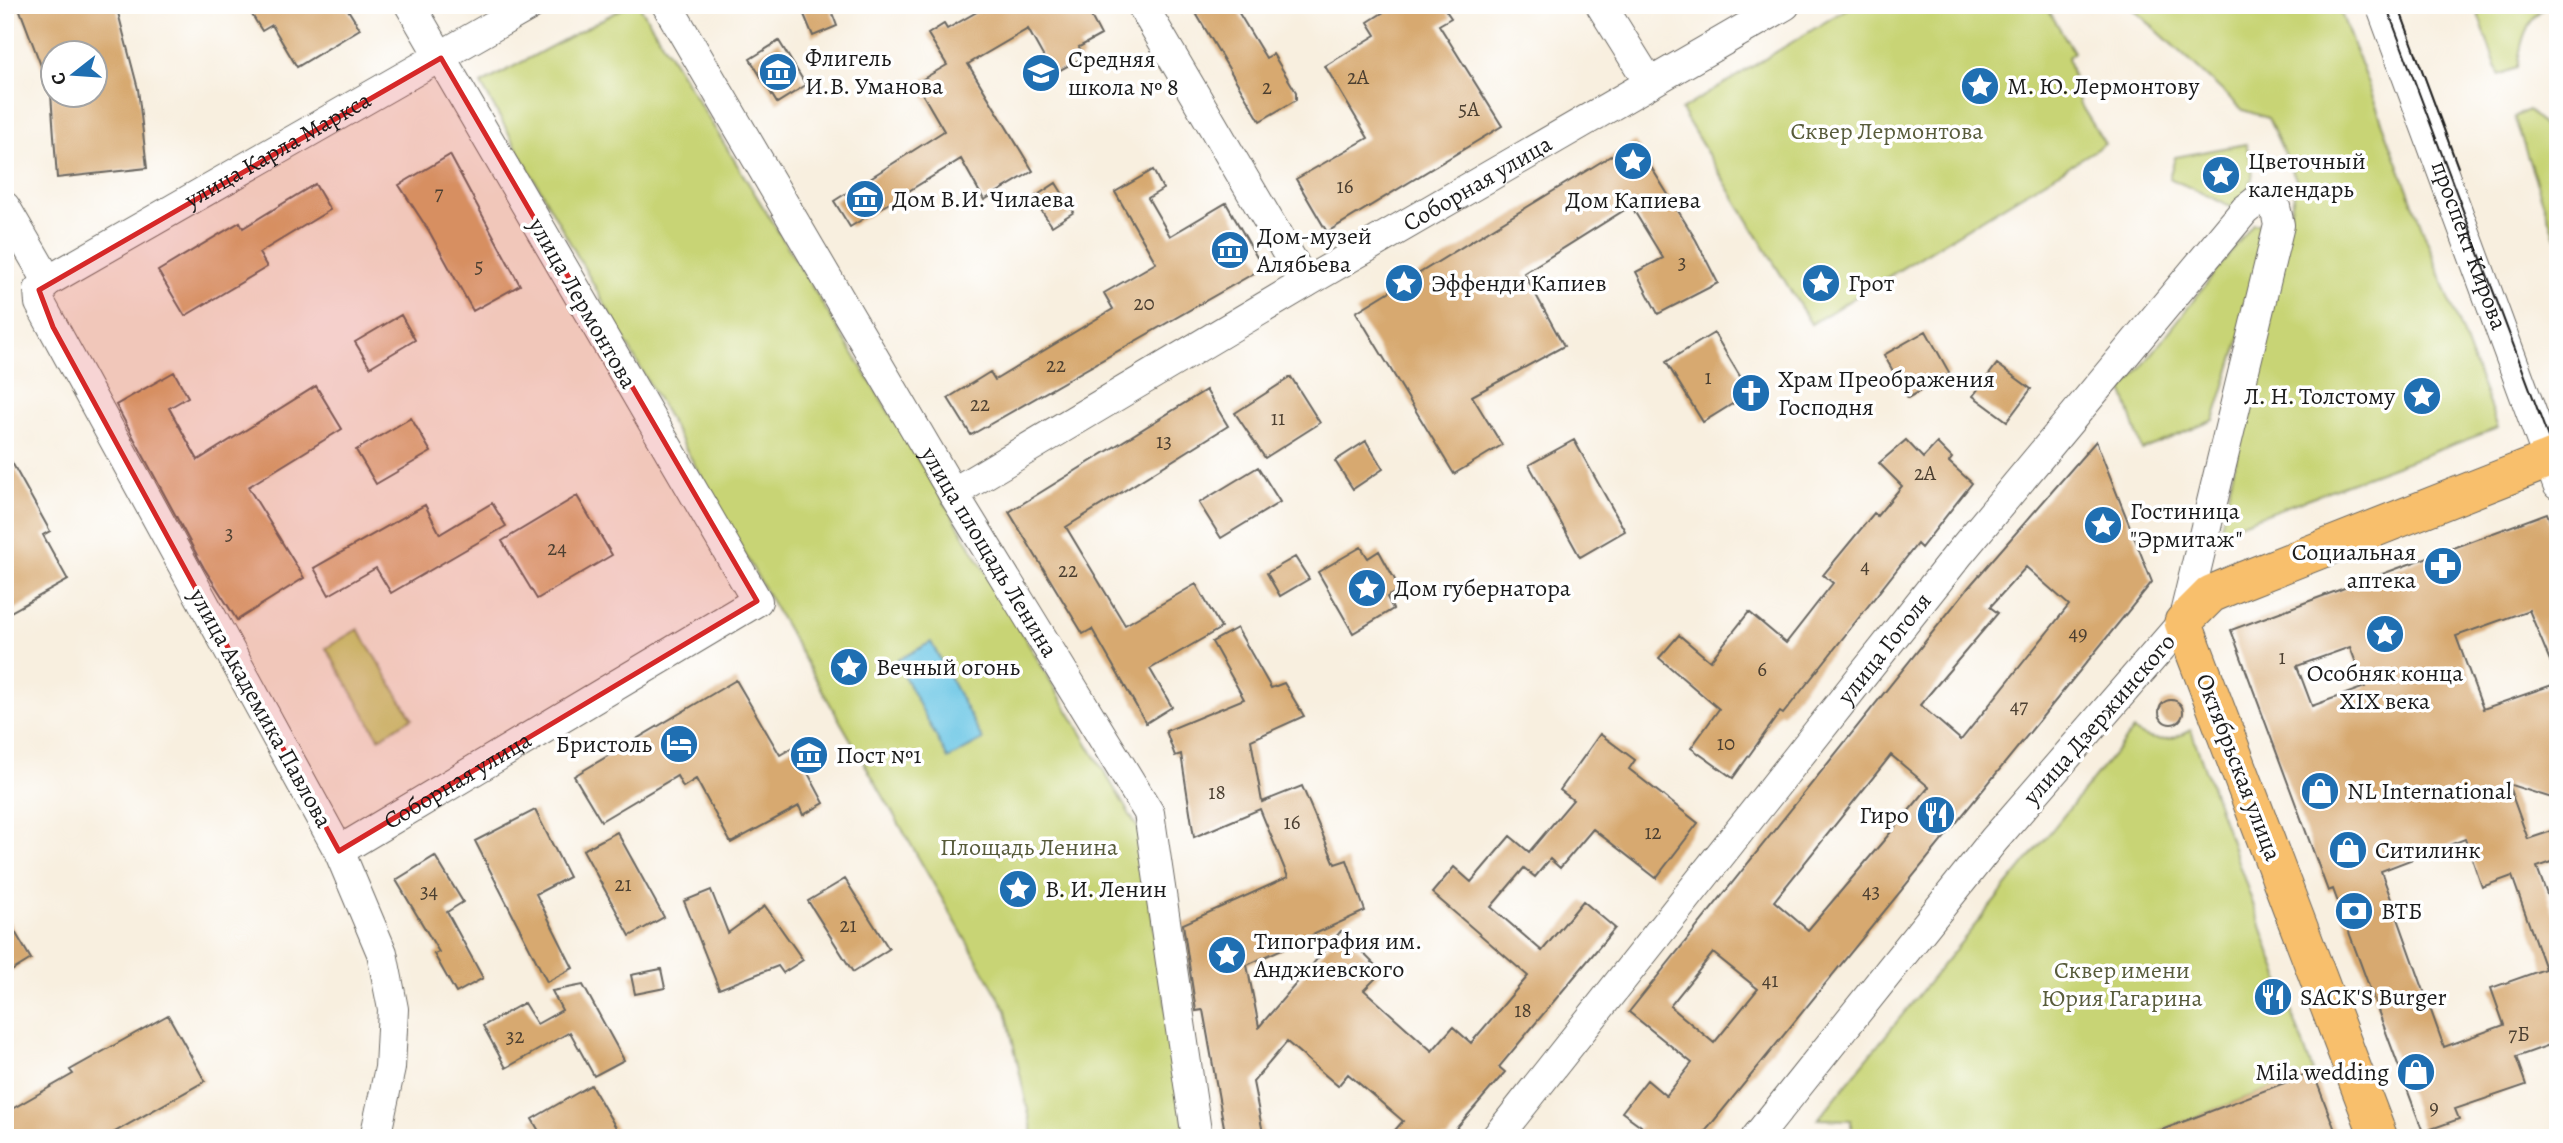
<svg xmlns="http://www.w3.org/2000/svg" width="2563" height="1143" font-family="Alegreya,serif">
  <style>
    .green { fill: #c8d475; stroke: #727848; stroke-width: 2 }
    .water { fill: #66c4e4; stroke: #417080; stroke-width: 2 }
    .building { fill: #d7a96f; fill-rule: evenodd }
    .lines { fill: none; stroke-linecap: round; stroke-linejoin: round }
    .minor-casing { stroke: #696660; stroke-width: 32 }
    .major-casing { stroke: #696660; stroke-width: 39 }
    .minor { stroke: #fff; stroke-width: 30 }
    .major { stroke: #f8bf6c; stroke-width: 37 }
    .tram { stroke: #1c1c1c; stroke-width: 2 }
    .marked { fill: #d62828; fill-opacity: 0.2; stroke: #d62828; stroke-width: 5; stroke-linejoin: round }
    .labels { text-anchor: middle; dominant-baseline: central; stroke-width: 7; stroke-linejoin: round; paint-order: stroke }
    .number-label { font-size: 21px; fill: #4b3f31 }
    .poi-label { font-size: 24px; fill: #1c1c1c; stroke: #fff; text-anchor: start }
    .park-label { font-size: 24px; fill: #585c3b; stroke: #fff }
    .street-label { font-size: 24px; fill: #1c1c1c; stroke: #fff }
  </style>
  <rect width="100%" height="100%" fill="#fff"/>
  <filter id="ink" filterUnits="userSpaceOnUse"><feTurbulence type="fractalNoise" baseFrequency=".0143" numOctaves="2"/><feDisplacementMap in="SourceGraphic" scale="14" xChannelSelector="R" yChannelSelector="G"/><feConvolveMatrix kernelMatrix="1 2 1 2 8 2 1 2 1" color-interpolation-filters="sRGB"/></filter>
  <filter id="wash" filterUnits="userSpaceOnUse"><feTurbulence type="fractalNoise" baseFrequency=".00686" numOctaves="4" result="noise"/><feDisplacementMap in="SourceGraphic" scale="28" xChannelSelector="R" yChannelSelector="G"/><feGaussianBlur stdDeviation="1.57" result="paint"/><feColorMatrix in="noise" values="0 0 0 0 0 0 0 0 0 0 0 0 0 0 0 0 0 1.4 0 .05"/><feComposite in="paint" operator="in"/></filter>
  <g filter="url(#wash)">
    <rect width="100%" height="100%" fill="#f8efdf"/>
    <path class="green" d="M629,5H639L943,500L1139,830L1186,1138H1034L1006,1010L771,601L481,84Z
      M1853,5H2036L2041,9L2046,6L2074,52L2068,57L2079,102L2105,144L1811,324L1681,110Z
      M2129,5H2338L2498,428L2220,531L2297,181L2268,118L2243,110Z
      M2475,5H2546C2525,23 2521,41 2517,68L2499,75Z
      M2528,110L2545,128L2558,135V236L2555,237L2514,117Z
      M2246,144C2256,176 2256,182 2234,208L2169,178L2175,157Z
      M2253,224H2262L2272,236L2214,420L2142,450L2123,391Z
      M358,629L412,718L379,738L326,648Z
      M2133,730C2153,744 2171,741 2191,730L2313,1072L2141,1138H1851V1120L1818,1119Z"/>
    <path class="water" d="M2558,40V93C2547,73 2548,60 2558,40Z
      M931,642L983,740L948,759L896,661Z"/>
    <g id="blocks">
      <path class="building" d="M18,5H116L138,89L147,168L57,178L51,94H94V52H52L51,92Z
        M246,5H345L360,29L297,67L272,25L262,31Z
        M800,5H829L837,26L813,36Z
        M989,5H1085L1101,35L1079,47L1084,57L1053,74L1028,29L968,64L1033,171L984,200L961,159L850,227L834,201L944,131L916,83L947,65L928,34L944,24L947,29Z
        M1191,5H1234L1266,58L1273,54L1296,92V100L1260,121Z
        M1395,5H1442L1451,18L1439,25L1502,126L1327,232L1296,179L1368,138L1325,66L1376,35L1368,22Z
        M779,41L806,85L777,103L750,59Z
        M1635,141L1696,240L1718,283L1658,314L1636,272L1663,258L1631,206L1524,273L1564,346L1472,396L1502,445L1454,474L1356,312Z
        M450,155L520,285L473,311L429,231L399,185Z
        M1153,170L1163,189L1148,198L1170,236L1226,203L1263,268L971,435L948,398L990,372L995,380L1113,309L1104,293L1156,263L1115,192Z
        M1056,183L1074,212L1052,226L1033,198Z
        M315,184L330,210L259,253L267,267L185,316L158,271L240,222L243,228Z
        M401,315L415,340L370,367L355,342Z
        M1926,331L1950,374L1908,398L1884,355Z
        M1714,333L1750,393L1703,422L1666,362Z
        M1997,364L2031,389L2007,421L1973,396Z
        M174,372L188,397L169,408L198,460L316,386L342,429L248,487L304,578L237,620L204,568L116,405Z
        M1291,377L1320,423L1265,458L1235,413Z
        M1206,390L1228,426L1066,527L1125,625L1196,584L1221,628L1150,669L1172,707L1146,723L1092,629L1083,634L1009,512Z
        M411,418L431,452L376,484L356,450Z
        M1574,440L1625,531L1580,557L1529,465Z
        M1906,440L1923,458L1937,443L1952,458L1949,462L1972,483L1921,548L1917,544L1783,714L1780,712L1733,778L1691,748L1719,709L1659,658L1679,635L1710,661L1749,612L1786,643L1833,583L1823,575L1874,513L1877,516L1902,486L1879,463Z
        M1366,441L1383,469L1353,489L1335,461Z
        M2096,441L2152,582L1700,1138H1631L1641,1126L1622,1112L1647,1080L1666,1096L1692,1063L1629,1012L1968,588ZM2026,567L2069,605L1961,740L1920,705L1998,613L1990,607ZM1891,755L1929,787L1808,930L1774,901ZM1713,953L1758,989L1714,1043L1670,1006Z
        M5,450L50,531L43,535L68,580L5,615Z
        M1258,467L1280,502L1221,538L1199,503Z
        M577,496L612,555L537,599L502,541Z
        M492,503L506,526L391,593L376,568L329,595L314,568L425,505L440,534Z
        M2547,513L2558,542V680L2529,610L2456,636L2483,709L2558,683V800L2508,784L2528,839L2558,829V860L2537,867L2558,925V1042L2516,1057L2526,1085L2455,1109L2459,1119L2423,1132L2333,889L2328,891L2231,630ZM2350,647L2365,687L2312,706L2297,666ZM2465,839L2482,887L2512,876L2545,969L2491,988L2504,1025L2444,1047L2381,871Z
        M1361,547L1368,558L1379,551L1400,589L1387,597L1393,609L1353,633L1318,572Z
        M1295,557L1309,579L1280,596L1267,573Z
        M1237,628L1271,688L1284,683L1304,716L1251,740L1262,802L1302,786L1335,864L1347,860L1365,911L1247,965L1259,1027L1341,931L1382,972L1364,990L1432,1051L1453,1027L1471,1043L1528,976L1432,893L1454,867L1471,882L1510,836L1529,852L1573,800L1560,790L1600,734L1635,760L1629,769L1698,823L1656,878L1593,829L1560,868L1550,859L1535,877L1524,868L1491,907L1542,951L1583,901L1615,928L1499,1067L1505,1072L1448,1138H1388L1403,1121L1348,1074L1338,1086L1287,1042L1253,1082L1264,1138H1226L1203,1010L1196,1011L1183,924L1288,877L1260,809L1194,837L1181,754L1175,756L1166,731L1244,699L1212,642Z
        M736,680L780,755L794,747L824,803L803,815L799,806L731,843L696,779L683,787L677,776L601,821L574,776Z
        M2159 712a12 12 0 1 1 24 0a12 12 0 1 1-24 0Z
        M535,810L569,877L536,894L573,968L547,982L475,841Z
        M617,832L664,917L630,936L583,850Z
        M435,856L463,902L447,912L483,978L456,993L434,954L439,952L396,880Z
        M845,879L889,949L853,972L808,901Z
        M711,890L728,933L765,906L803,960L783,973L778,966L719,989L684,901Z
        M5,915L31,959L5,975Z
        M661,969L665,988L635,994L631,975Z
        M583,985L624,1060L594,1076L570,1032L506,1068L483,1026L524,1003L537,1024L562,1010L552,991Z
        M168,1015L205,1081L104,1138H12L5,1126V1113L73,1074L70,1070Z
        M2313,1072L2338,1138H2146V1136Z
        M591,1085L622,1138H543L532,1119Z"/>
    </g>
  </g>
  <g filter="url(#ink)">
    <use href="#blocks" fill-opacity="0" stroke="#696660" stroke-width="2"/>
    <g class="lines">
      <g class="minor-casing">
        <g id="minor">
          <path id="s1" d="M667,5L953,493L1149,813L1197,1138"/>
          <path d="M1142,5L1305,283"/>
          <path d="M1601,5L1649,82"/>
          <path id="s2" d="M2381,5L2558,485"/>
          <path d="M5,207L48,281"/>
          <path id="s3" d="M953,493L1305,283L1785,5"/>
          <path id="s4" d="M339,851L757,601L410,5"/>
          <path id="s5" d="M375,1138L390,1068L393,1009L382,953L339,851L53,327L40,303L39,290L48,281L530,5"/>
          <path id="s6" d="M1496,1138L1958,555L2245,210L2258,200L2271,202L2275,207L2279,225L2183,622L1994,840L1756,1138"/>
        </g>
      </g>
      <g class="major-casing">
        <path id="major" d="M2379,1138L2183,622L2211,594L2239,582L2558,456"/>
      </g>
      <use href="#minor" class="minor"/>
      <use href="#major" class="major"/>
      <path class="tram" d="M2386,5L2558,464
        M2398,5L2458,167"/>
    </g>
  </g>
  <path class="marked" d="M441,58L757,601L339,851L53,327L39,290Z"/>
  <defs>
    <g id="museum-disc" transform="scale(2.0125)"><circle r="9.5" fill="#1f6fb2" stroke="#fff"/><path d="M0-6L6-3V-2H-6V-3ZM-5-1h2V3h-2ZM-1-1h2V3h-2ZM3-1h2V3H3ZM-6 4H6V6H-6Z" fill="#fff"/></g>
    <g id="school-disc" transform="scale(2.0125)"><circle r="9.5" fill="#1f6fb2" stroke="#fff"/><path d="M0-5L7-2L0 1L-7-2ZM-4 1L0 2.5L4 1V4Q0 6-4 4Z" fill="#fff"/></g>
    <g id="sight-disc" transform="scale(2.0125)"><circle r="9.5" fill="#1f6fb2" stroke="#fff"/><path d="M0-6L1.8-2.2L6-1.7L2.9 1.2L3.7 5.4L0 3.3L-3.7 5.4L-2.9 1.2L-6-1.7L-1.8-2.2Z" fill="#fff"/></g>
    <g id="church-disc" transform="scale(2.0125)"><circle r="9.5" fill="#1f6fb2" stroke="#fff"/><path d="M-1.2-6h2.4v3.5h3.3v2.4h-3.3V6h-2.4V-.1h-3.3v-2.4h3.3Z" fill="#fff"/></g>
    <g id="pharmacy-disc" transform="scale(2.0125)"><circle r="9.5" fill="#1f6fb2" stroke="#fff"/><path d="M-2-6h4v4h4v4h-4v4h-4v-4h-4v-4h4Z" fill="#fff"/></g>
    <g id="hotel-disc" transform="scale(2.0125)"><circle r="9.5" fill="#1f6fb2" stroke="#fff"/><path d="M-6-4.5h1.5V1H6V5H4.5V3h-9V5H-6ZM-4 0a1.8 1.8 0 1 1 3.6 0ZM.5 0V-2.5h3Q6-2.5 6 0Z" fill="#fff"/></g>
    <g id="shop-disc" transform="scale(2.0125)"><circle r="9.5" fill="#1f6fb2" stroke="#fff"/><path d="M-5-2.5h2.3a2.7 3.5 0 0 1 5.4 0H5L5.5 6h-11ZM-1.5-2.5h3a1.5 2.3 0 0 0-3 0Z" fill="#fff"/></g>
    <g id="restaurant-disc" transform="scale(2.0125)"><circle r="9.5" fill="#1f6fb2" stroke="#fff"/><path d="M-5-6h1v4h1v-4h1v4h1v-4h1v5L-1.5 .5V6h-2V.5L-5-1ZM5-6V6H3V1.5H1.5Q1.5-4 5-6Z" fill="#fff"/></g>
    <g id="bank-disc" transform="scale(2.0125)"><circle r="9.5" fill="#1f6fb2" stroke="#fff"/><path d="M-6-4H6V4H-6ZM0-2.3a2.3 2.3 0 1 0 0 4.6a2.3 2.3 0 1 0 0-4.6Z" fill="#fff"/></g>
  </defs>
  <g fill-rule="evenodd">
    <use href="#museum-disc" x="778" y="72"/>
    <use href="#school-disc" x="1041" y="73"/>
    <use href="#sight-disc" x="1980" y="86"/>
    <use href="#sight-disc" x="1633" y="161"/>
    <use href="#sight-disc" x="2221" y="175"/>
    <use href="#museum-disc" x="865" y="199"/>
    <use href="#museum-disc" x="1230" y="250"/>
    <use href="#sight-disc" x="1404" y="283"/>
    <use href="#sight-disc" x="1821" y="283"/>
    <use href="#church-disc" x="1751" y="393"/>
    <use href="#sight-disc" x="2422" y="396"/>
    <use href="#sight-disc" x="2103" y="525"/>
    <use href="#pharmacy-disc" x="2443" y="566"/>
    <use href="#sight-disc" x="1367" y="588"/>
    <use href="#sight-disc" x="2385" y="634"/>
    <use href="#sight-disc" x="849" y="667"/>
    <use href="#hotel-disc" x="679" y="744"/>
    <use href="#museum-disc" x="809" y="755"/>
    <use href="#shop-disc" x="2320" y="791"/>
    <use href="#restaurant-disc" x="1936" y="815"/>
    <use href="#shop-disc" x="2348" y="850"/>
    <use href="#sight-disc" x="1018" y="889"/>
    <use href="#bank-disc" x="2354" y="911"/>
    <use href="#sight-disc" x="1227" y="955"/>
    <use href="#restaurant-disc" x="2273" y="997"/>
    <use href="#shop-disc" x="2416" y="1072"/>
  </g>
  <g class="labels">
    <g class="number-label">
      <text x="1358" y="77">2А</text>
      <text x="1267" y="87">2</text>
      <text x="1469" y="109">5А</text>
      <text x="1345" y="186">16</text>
      <text x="439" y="193">7</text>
      <text x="1682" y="262">3</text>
      <text x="479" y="266">5</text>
      <text x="1144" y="303">20</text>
      <text x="1056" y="365">22</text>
      <text x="1708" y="377">1</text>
      <text x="980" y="404">22</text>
      <text x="1278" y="418">11</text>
      <text x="1164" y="441">13</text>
      <text x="1925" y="473">2А</text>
      <text x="229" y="533">3</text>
      <text x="557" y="548">24</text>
      <text x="1865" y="566">4</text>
      <text x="1068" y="570">22</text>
      <text x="2078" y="633">49</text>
      <text x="2282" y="657">1</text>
      <text x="1762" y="669">6</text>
      <text x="2019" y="706">47</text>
      <text x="1726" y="743">10</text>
      <text x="1217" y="792">18</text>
      <text x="1292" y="822">16</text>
      <text x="1653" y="832">12</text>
      <text x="623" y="884">21</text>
      <text x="429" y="891">34</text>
      <text x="1871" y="891">43</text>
      <text x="848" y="925">21</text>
      <text x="1770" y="980">41</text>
      <text x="1523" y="1010">18</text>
      <text x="2519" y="1034">7Б</text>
      <text x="515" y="1036">32</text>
      <text x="2434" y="1107">9</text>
    </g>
    <g class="poi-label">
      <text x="805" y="58">Флигель<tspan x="805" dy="28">И.В. Уманова</tspan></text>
      <text x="1068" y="59">Средняя<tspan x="1068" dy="28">школа № 8</tspan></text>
      <text x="2007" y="86">М. Ю. Лермонтову</text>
      <text x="2248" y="161">Цветочный<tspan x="2248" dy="28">календарь</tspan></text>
      <text x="892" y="199">Дом В.И. Чилаева</text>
      <text x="1633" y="200" text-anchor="middle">Дом Капиева</text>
      <text x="1257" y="236">Дом-музей<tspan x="1257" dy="28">Алябьева</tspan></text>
      <text x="1431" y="283">Эффенди Капиев</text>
      <text x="1848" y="283">Грот</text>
      <text x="1778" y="379">Храм Преображения<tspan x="1778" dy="28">Господня</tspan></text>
      <text x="2395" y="396" text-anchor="end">Л. Н. Толстому</text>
      <text x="2130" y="511">Гостиница<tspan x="2130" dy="28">"Эрмитаж"</tspan></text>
      <text x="2416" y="552" text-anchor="end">Социальная<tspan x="2416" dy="28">аптека</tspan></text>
      <text x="1394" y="588">Дом губернатора</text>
      <text x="876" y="667">Вечный огонь</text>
      <text x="2385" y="673" text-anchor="middle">Особняк конца<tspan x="2385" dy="28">XIX века</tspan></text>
      <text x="652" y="744" text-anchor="end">Бристоль</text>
      <text x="836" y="755">Пост №1</text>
      <text x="2347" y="791">NL International</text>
      <text x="1909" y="815" text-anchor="end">Гиро</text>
      <text x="2375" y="850">Ситилинк</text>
      <text x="1045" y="889">В. И. Ленин</text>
      <text x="2381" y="911">ВТБ</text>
      <text x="1254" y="941">Типография им.<tspan x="1254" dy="28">Анджиевского</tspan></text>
      <text x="2300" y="997">SACK'S Burger</text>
      <text x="2389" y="1072" text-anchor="end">Mila wedding</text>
    </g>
    <g class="park-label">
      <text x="1887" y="131">Сквер Лермонтова</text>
      <text x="1029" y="847">Площадь Ленина</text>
      <text x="2122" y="970">Сквер имени<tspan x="2122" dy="28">Юрия Гагарина</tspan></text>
    </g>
    <g class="street-label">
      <text stroke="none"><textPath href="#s5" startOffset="1213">улица Карла Маркса</textPath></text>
      <text stroke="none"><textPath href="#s3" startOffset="609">Соборная улица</textPath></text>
      <text stroke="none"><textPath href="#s2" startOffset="256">проспект Кирова</textPath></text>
      <text transform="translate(583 303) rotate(60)">улица Лермонтова</text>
      <text stroke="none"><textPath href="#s1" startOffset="635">улица площадь Ленина</textPath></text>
      <text stroke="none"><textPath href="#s6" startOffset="625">улица Гоголя</textPath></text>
      <text transform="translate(261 708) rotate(61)">улица Академика Павлова</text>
      <text transform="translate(2099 719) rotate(-49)">улица Дзержинского</text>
      <text transform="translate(2239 767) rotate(69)">Октябрьская улица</text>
      <text stroke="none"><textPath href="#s4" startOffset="138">Соборная улица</textPath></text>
    </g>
  </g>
  <rect width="2563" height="1143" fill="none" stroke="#fff" stroke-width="28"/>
  <g transform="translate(74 74) rotate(253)"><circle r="33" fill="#ffffff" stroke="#a4a4a4" stroke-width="2"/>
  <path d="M0-5L12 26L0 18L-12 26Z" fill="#1f6fb2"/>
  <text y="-10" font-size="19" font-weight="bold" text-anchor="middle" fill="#1c1c1c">С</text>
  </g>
</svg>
